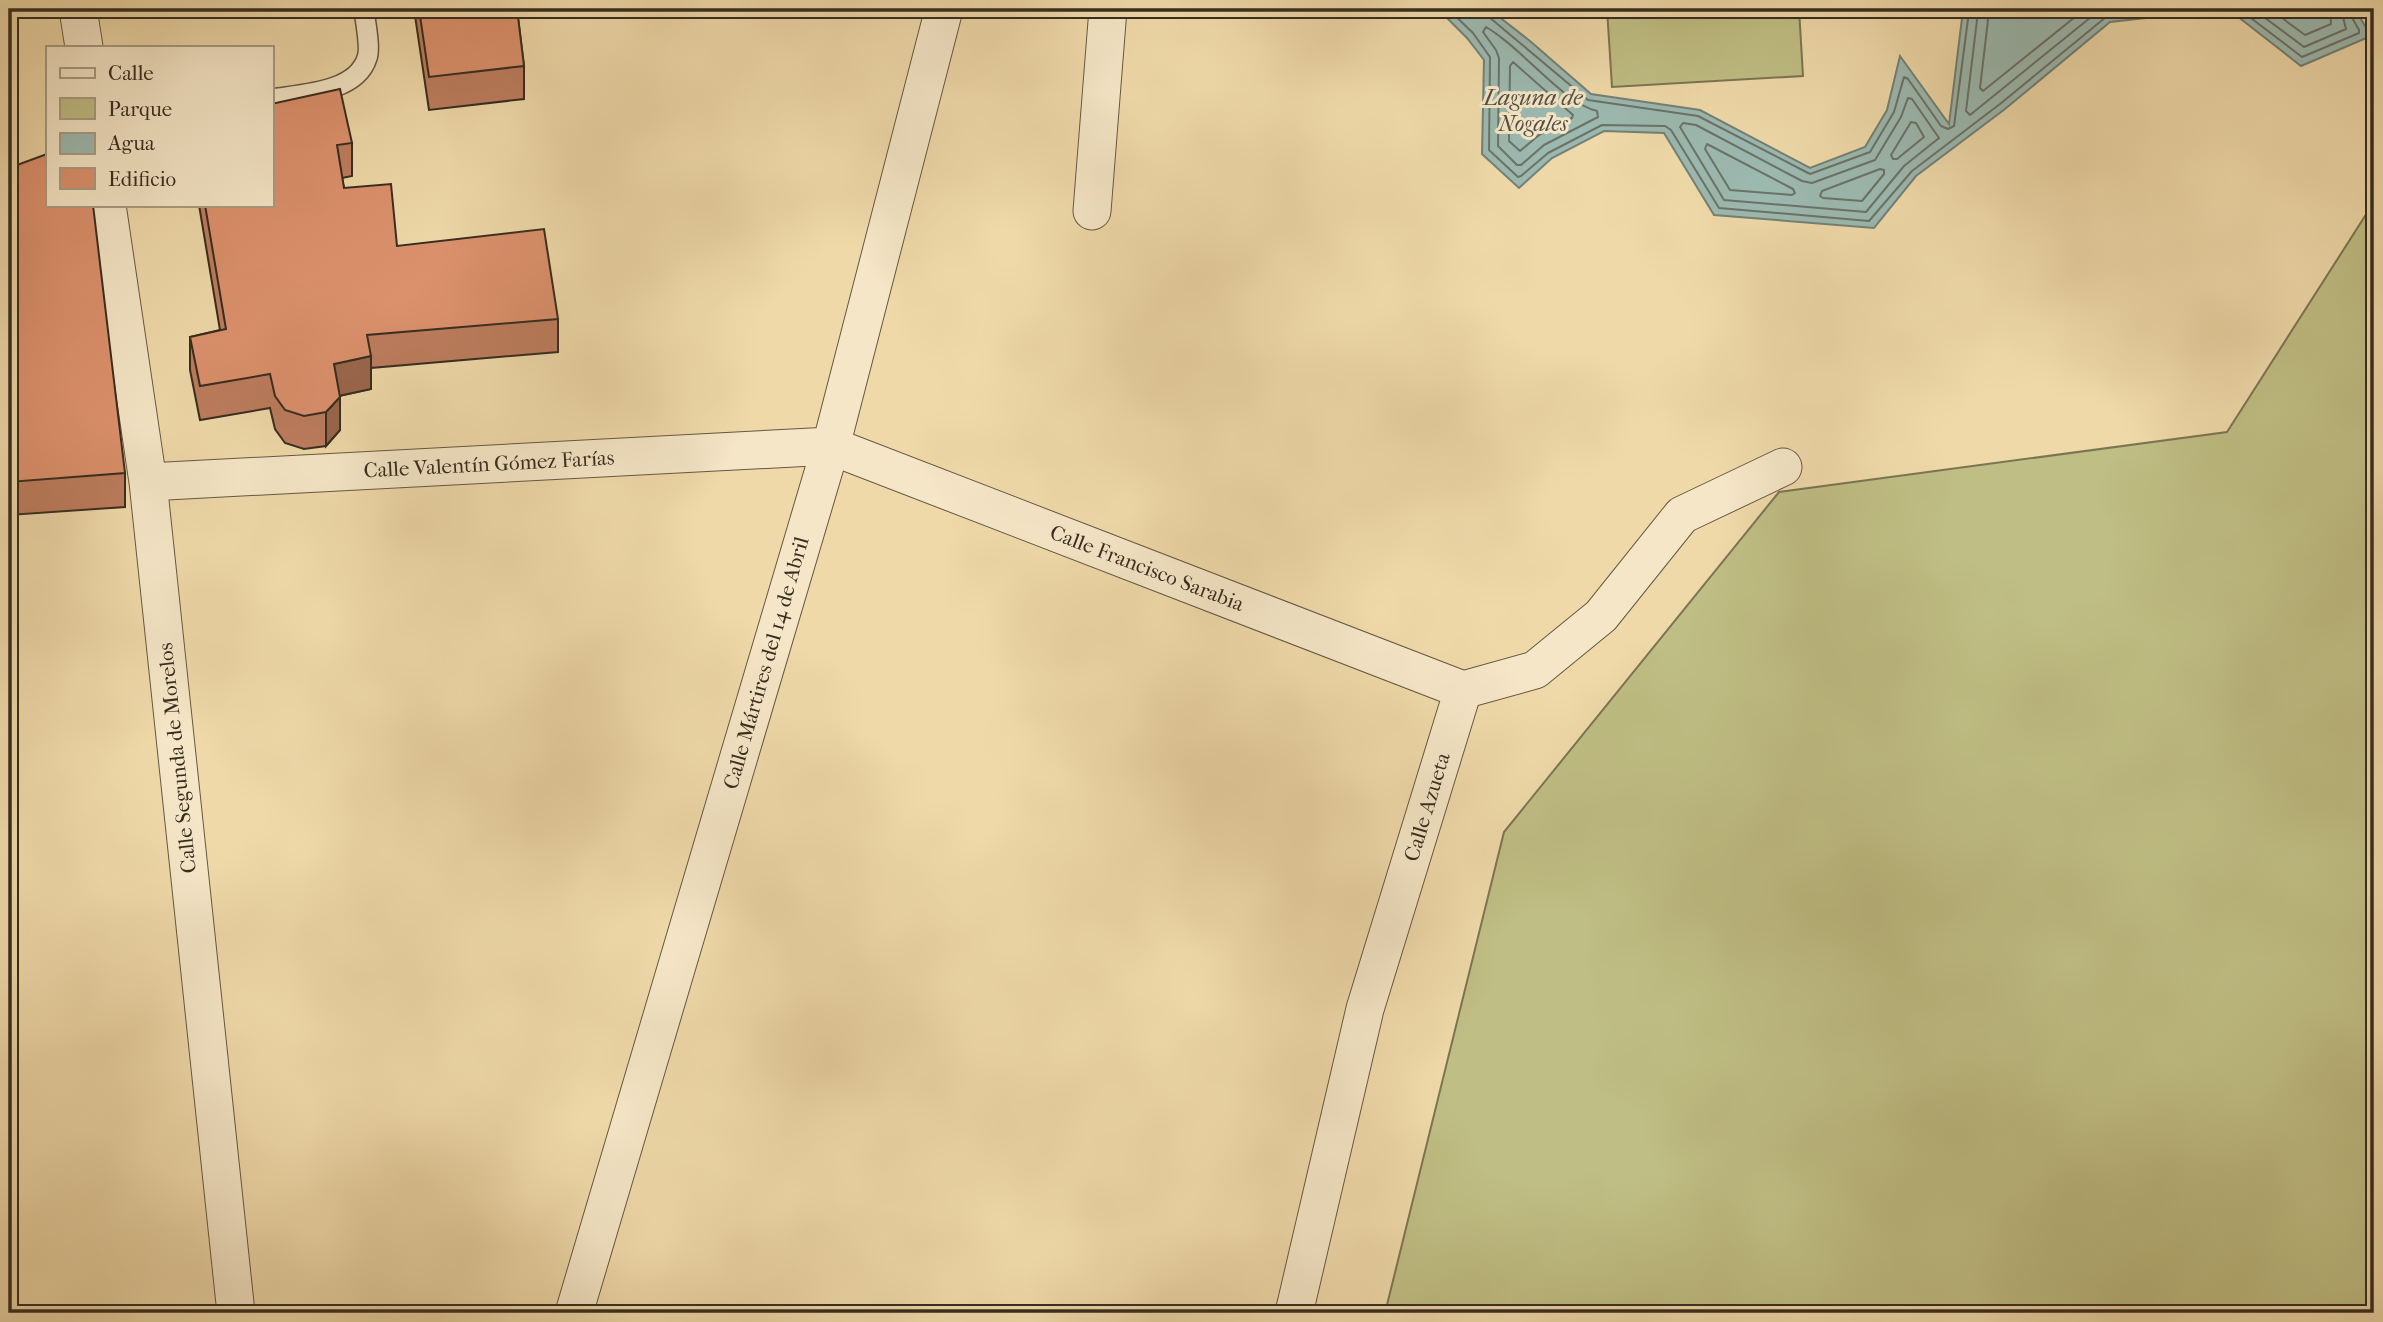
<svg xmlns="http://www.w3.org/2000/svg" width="2383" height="1322" font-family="'IM FELL French Canon',serif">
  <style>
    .green { fill: #bfbe84; stroke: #7b7652; stroke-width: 2 }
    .water { fill: #9cb9b0; stroke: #748176; stroke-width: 2 }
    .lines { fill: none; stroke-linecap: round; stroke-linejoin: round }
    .shore { stroke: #6a7368; stroke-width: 2 }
    .lane-casing { stroke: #655842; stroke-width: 22 }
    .street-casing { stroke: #655842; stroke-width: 39 }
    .lane { stroke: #f5e6c7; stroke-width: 19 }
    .street { stroke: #f5e6c7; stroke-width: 37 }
    .wall { fill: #bd7d5e; stroke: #372d20; stroke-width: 2 }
    .shaded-wall { fill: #9a664c; stroke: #372d20; stroke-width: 2 }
    .building { fill: #dc916d; stroke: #372d20; stroke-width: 2 }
    .labels { text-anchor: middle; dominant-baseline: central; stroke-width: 6; stroke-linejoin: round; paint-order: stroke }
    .street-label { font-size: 21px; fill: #372d20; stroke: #f5e6c7 }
    .water-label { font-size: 23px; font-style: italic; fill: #505044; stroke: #f5e6c7 }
  </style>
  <rect width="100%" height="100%" fill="#efd9a9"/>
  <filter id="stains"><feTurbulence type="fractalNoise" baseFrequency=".00286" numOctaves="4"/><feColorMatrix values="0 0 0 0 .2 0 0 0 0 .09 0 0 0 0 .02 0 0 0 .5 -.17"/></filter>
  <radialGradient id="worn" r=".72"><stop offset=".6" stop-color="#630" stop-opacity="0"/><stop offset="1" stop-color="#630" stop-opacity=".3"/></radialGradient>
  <path class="green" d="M1607,9H1799L1803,76L1612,87Z
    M2374,202V1313H1385L1504,832L1779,492L2227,432Z"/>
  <path class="water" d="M1438,9H1489L1530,41L1591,94L1700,110L1810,168L1865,147L1887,110L1900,56L1949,124L1962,18L1956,9H2355L2371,36L2301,66L2228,9L2110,22L2005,109L1916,176L1874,228L1714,215L1664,133L1604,131L1552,158L1519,188L1482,154L1484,60L1467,38Z"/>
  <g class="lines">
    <path class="shore" d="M1448,9L1473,33L1490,57L1489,150L1518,177L1521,176L1548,153L1602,125L1665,126L1671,130L1719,208L1869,221L1912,171L2000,104L2106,17L2167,9
      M1486,9L1489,17L1588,100L1698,116L1810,174L1870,152L1894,112L1904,77L1908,79L1941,126L1948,129L1954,126L1968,19L1964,9
      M1974,9L1977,20L1966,111L1970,115L2101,9
      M1986,9L1988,20L1980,88L1983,91L2085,9
      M2239,9L2302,57L2359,33V30L2350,14V9
      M2253,9L2304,47L2346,29L2341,9
      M2270,9L2305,35L2331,24L2330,9
      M1486,27C1520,46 1564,104 1597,111L1598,117L1544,145L1521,165H1517L1498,146L1499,58L1496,50L1483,32Z
      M1513,62L1573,115L1572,118L1539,135L1520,151L1509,141L1510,66Z
      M1908,98L1912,99L1939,138L1904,166L1866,212L1724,200L1680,127L1683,123L1696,125L1802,181L1812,183L1875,160L1901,117Z
      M1911,122L1916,123L1924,137L1897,159H1893L1891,155Z
      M1707,144L1793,189L1795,193L1792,195L1730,190L1705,149Z
      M1880,169L1884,170V174L1862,201L1823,198L1820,196L1822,191Z"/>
    <g class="lane-casing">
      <path id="lane" d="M271,99C301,94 356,93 367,58C371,48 365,21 364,9"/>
    </g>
    <g class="street-casing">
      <path id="street" d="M78,9L84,47
        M107,205L148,482L236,1313
        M1092,211L1108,9
        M148,482L831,446L1463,690
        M574,1313L831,446L944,9
        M1294,1313L1365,1009L1463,690L1535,670L1601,616L1682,515L1783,467"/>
    </g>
    <use href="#lane" class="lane"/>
    <use href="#street" class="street"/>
  </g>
  <path class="wall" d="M414,9H517L524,66V99L429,110Z
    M271,104L352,143V176L342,178L344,188L397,246L558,319V352L371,368V389L339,396L340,430L326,446L304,449L285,443L275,429L270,408L200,420L190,370V337L220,330L199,205H271Z
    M9,168L125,473V507L9,515Z"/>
  <path class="shaded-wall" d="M371,356V389L334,397V364Z
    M340,397V430L326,446V412Z"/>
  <path class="building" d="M419,9H517L524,66L429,77Z
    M340,89L352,143L337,145L344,188L391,184L397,246L544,229L558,319L367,335L371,356L334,364L340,397L326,412L304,416L285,410L275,396L270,374L200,386L190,337L226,329L205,205H271V104Z
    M47,154V205H93L125,473L9,482V168Z"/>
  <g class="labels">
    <g class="street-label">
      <text transform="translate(489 464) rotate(-3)">Calle Valentín Gómez Farías</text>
      <text transform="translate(1147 568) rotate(21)">Calle Francisco Sarabia</text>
      <text transform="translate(766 663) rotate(-74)">Calle Mártires del 14 de Abril</text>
      <text transform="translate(177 758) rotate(-96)">Calle Segunda de Morelos</text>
      <text transform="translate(1427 807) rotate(-73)">Calle Azueta</text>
    </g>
    <g class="water-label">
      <text x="1533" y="97">Laguna de<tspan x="1533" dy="26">Nogales</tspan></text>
    </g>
  </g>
  <rect width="2383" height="1322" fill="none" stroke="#efd9a9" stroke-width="35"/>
  <rect x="10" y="10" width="2362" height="1301" fill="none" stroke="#372d20" stroke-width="3.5"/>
  <rect x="18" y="18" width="2348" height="1287" fill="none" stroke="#372d20" stroke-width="2"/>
  <rect x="46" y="46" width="228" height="161" fill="#f5e6c7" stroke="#a99c84" stroke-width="2"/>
  <rect x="60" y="68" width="35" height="10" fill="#f5e6c7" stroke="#a99c84" stroke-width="2"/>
  <text x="108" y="80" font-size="21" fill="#372d20">Calle</text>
  <rect x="60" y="98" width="35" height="21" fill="#bfbe84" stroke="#a99c84" stroke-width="2"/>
  <text x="108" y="116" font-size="21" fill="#372d20">Parque</text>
  <rect x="60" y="133" width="35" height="21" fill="#9cb9b0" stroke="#a99c84" stroke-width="2"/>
  <text x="108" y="150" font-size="21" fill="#372d20">Agua</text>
  <rect x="60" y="168" width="35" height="21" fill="#dc916d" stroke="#a99c84" stroke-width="2"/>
  <text x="108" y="186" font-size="21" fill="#372d20">Edificio</text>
  <rect width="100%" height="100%" filter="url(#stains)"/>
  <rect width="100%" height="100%" fill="url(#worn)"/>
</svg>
